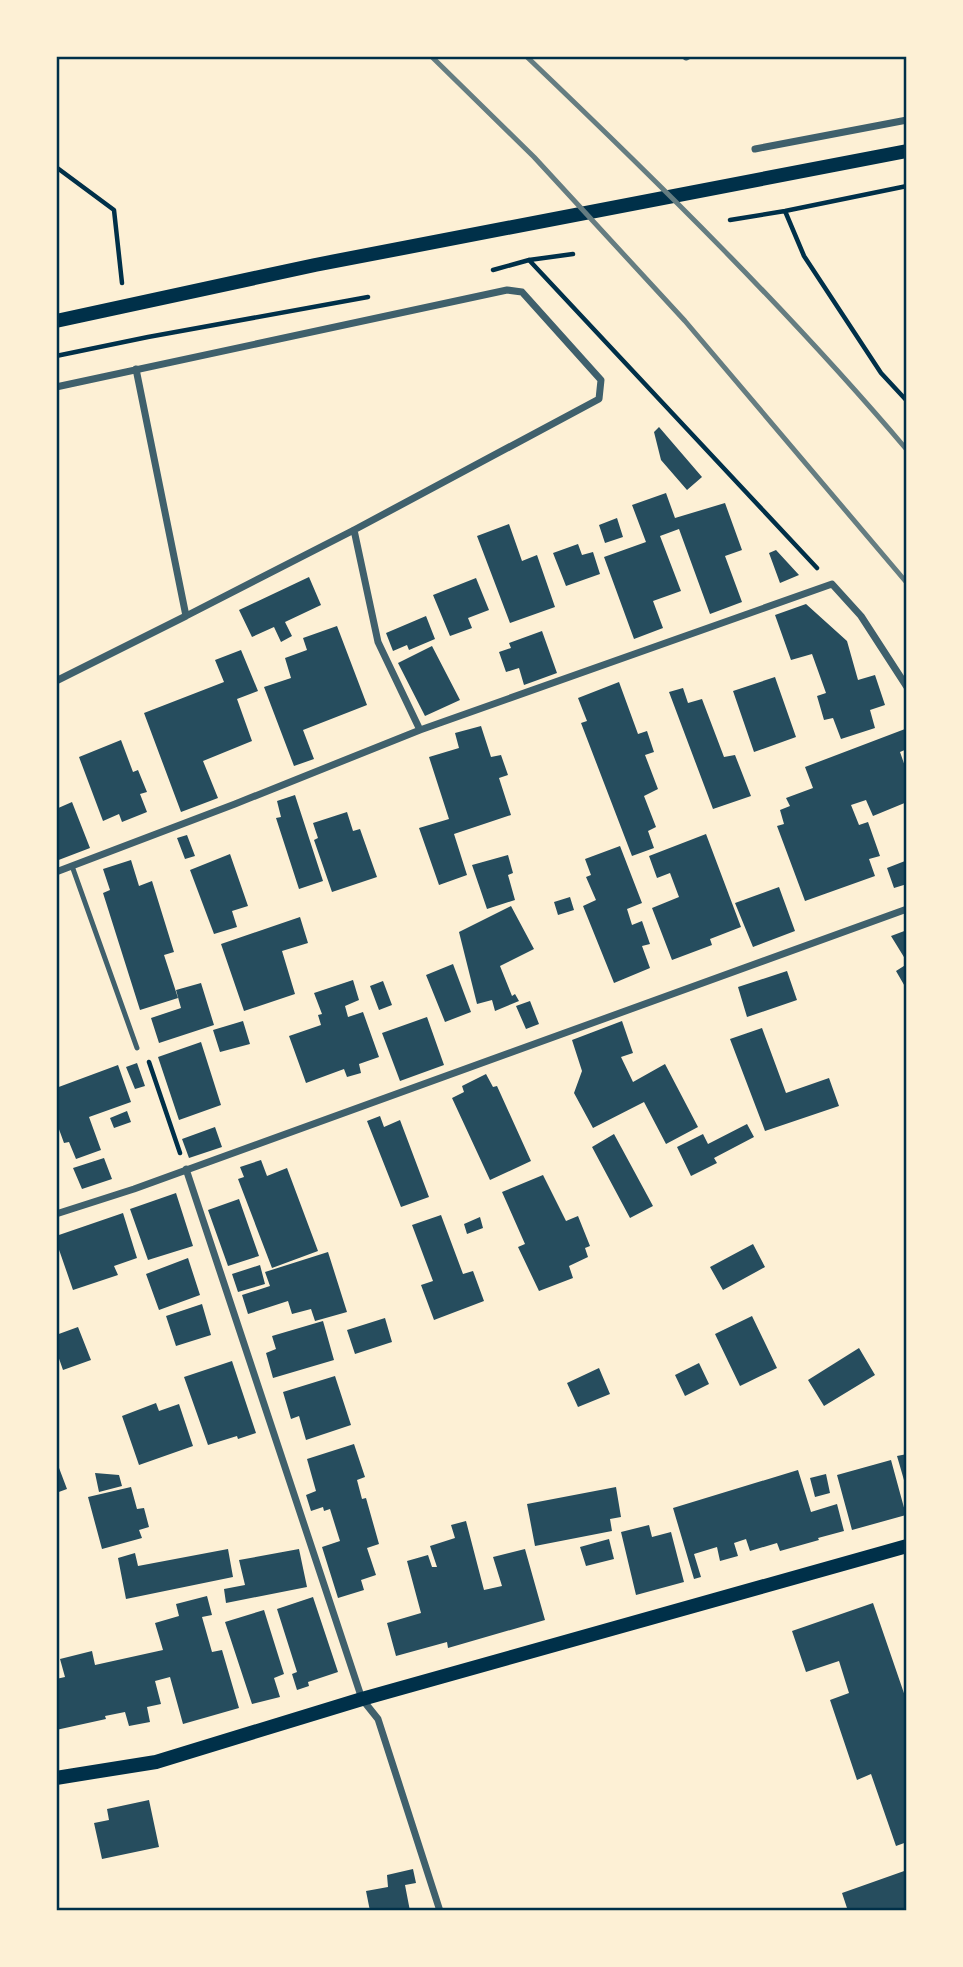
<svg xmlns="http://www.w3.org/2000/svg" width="963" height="1967" font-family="Mulish,sans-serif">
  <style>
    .building { fill: #264d5e }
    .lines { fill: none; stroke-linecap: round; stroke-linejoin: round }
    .path { stroke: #003049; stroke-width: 4.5 }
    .service { stroke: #3f606c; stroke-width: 5 }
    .minor { stroke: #3f606c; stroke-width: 7 }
    .secondary { stroke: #003049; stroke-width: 14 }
    .rail { stroke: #657d81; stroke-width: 5 }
    .neatline { fill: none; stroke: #003049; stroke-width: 2.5 }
  </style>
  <rect width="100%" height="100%" fill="#fdf0d5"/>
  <path class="building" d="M659,427L702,477L687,490L661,460L654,432Z
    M666,493L675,518L725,503L742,550L725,556L742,602L710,614L679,529L660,536L681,591L653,601L663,628L634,639L604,557L646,542L632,505Z
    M617,518L623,537L605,543L599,525Z
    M509,524L522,561L537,555L555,607L510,623L477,536Z
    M578,544L582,555L593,552L600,574L566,586L553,553Z
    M776,550L799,575L780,583L769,553Z
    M309,577L321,605L285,622L292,636L281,642L274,627L252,637L239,610Z
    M476,578L489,610L468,618L472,628L450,636L433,595Z
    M806,604L847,641L858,680L875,675L885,705L870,710L875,728L841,739L833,718L824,720L817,696L826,693L812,654L791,660L775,615Z
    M426,616L435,639L409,650L407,645L393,651L386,633Z
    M337,626L367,705L303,730L314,759L294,766L264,687L291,678L285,658L307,650L303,638Z
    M542,631L557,673L524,685L519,668L506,672L499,652L511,648L509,643Z
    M432,646L460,700L425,716L398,663Z
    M241,650L258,691L237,699L252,741L203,761L218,798L181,812L144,713L224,682L215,660Z
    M775,677L796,737L754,752L733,691Z
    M619,682L638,734L647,731L654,752L645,755L658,789L644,796L656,827L648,831L654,848L632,856L581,723L587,721L578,698Z
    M683,688L688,703L702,699L724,757L735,755L751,796L713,809L669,692Z
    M481,726L491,757L501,755L508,775L499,778L511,815L454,834L467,875L439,885L419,828L449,819L429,757L459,748L455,733Z
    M905,729L907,749L900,752L907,772V802L873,816L866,800L851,805L859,825L868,822L880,856L869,859L875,876L805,901L777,826L784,824L780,810L790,806L786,798L813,788L805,767Z
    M121,740L133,772L138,770L147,792L140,794L147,812L122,822L119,814L103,821L79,757Z
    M295,795L323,881L299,889L276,818L281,817L277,801Z
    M72,802L90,848L56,861V809Z
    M347,812L353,831L360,829L377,877L332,892L314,840L318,838L313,823Z
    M706,834L741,927L710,939L712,945L672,960L652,908L679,897L670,873L657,878L649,856Z
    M187,835L195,856L185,859L177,838Z
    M620,846L642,903L627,909L632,925L642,921L650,944L642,946L650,968L614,983L583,906L596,900L586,877L591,875L585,859Z
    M230,854L248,906L232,911L237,927L214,934L190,870Z
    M508,855L513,873L508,875L515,900L487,909L472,865Z
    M131,860L139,886L152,881L174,952L164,955L178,998L140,1010L103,893L110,890L103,869Z
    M905,861L907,867V884L894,888L887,868Z
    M779,887L795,931L753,947L735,903Z
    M570,897L574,910L558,915L554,902Z
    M511,906L534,949L500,966L512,996L515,994L519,1001L495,1011L492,1000L477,1004L459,932Z
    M300,917L308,943L282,951L295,994L244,1011L221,944Z
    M907,930V962L891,936Z
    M453,964L471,1012L445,1022L426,975Z
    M907,964V990L896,971Z
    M787,971L797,1000L747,1017L738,987Z
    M353,980L359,1000L345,1006L348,1017L363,1012L379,1057L359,1064L361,1073L347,1077L344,1069L306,1083L289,1036L321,1025L318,1015L322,1014L314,993Z
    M383,981L392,1005L379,1010L370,986Z
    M201,983L214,1025L159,1043L151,1018L181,1008L176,990Z
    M530,1001L539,1024L526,1029L516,1006Z
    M427,1017L444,1065L400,1081L382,1033Z
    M243,1021L250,1044L220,1052L213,1030Z
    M622,1021L633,1053L621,1057L633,1082L665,1064L698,1127L666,1144L644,1102L593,1128L574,1093L582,1071L572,1040Z
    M762,1028L786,1093L829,1078L839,1106L765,1131L730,1039Z
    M201,1042L221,1105L179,1120L158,1057Z
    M137,1063L145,1086L135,1089L126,1067Z
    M118,1065L131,1102L89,1117L101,1150L76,1159L69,1142L64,1143L56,1121V1088Z
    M486,1074L493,1087L497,1086L531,1161L490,1180L452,1098L464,1092L462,1086Z
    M127,1111L131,1122L114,1128L110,1118Z
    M380,1116L384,1127L400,1120L429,1197L401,1207L367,1121Z
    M747,1124L754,1137L714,1158L717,1163L691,1176L677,1147L703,1134L708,1144Z
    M215,1127L222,1147L189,1158L182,1139Z
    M614,1134L653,1206L630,1218L592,1147Z
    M104,1158L112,1179L82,1189L73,1168Z
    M261,1160L267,1176L287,1168L318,1251L272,1268L238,1179L244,1177L240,1167Z
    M543,1175L566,1221L578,1216L590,1246L585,1248L588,1257L569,1266L573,1278L539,1291L518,1247L525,1244L502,1192Z
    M176,1193L193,1246L148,1260L130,1209Z
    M239,1199L259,1256L228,1266L208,1210Z
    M123,1213L137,1258L114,1266L118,1275L73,1290L56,1241V1236Z
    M441,1215L463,1274L473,1271L484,1301L434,1320L421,1285L433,1281L412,1225Z
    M480,1217L483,1228L467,1234L464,1224Z
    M753,1244L765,1267L723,1290L710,1267Z
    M328,1252L347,1312L315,1321L311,1309L292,1314L288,1301L248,1314L242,1295L270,1286L265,1272Z
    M188,1258L200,1295L159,1310L146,1274Z
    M260,1265L265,1284L238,1292L232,1274Z
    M202,1304L211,1335L176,1346L166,1316Z
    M752,1316L777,1368L740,1386L715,1334Z
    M385,1318L392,1342L355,1354L347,1330Z
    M323,1321L334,1360L273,1378L266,1353L276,1349L272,1336Z
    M78,1327L91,1360L63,1370L56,1350V1335Z
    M859,1348L875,1375L824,1406L808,1380Z
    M232,1361L256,1433L238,1439L237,1436L208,1445L184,1377Z
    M699,1363L709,1384L685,1396L675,1375Z
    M599,1368L610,1394L578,1407L567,1383Z
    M335,1376L351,1425L306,1440L299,1416L291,1419L283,1392Z
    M156,1403L159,1411L179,1404L193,1446L139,1465L122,1416Z
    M354,1444L365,1477L357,1480L362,1499L366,1498L379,1544L367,1548L376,1575L361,1580L364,1590L338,1598L322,1547L340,1541L330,1509L324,1511L323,1507L311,1511L306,1495L316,1491L307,1459Z
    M907,1454V1486L906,1487L897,1456Z
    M56,1460L67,1489L56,1493Z
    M891,1460L906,1515L852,1530L837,1475Z
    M798,1470L811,1512L837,1504L844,1531L818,1538L819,1540L780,1551L777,1543L750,1551L746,1539L734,1543L738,1556L720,1561L717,1547L694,1554L701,1577L694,1579L673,1508Z
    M95,1473L119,1475L122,1486L99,1492Z
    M826,1474L830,1493L815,1497L810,1478Z
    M131,1487L137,1509L144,1508L149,1527L139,1530L142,1538L102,1549L88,1497Z
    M616,1487L621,1517L610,1519L612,1531L535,1546L527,1504Z
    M466,1521L484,1590L502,1586L493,1557L525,1549L545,1620L448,1648L447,1642L396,1656L387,1623L421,1613L407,1561L428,1555L432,1567H437L430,1546L455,1538L451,1525Z
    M649,1525L652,1537L671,1532L684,1582L636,1595L621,1532Z
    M609,1539L614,1559L586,1566L580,1547Z
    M228,1549L233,1577L126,1599L118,1558L135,1553L138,1566Z
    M299,1549L307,1587L226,1603L224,1589L245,1585L239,1560Z
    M207,1596L212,1615L202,1617L212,1652L222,1650L239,1708L183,1724L170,1677L155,1681L161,1704L147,1707L150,1722L129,1726L125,1712L105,1716L106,1719L56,1730V1679L65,1677L60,1659L92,1651L95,1665L163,1650L155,1623L179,1616L176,1604Z
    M313,1597L338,1672L308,1682L309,1686L297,1690L292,1674L297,1672L277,1609Z
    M873,1603L907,1702V1842L896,1846L871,1774L857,1780L830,1700L849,1693L839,1661L806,1672L792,1631Z
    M264,1610L284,1674L274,1678L280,1697L252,1704L225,1622Z
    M149,1800L159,1847L102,1859L94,1823L109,1820L107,1809Z
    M413,1869L416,1883L405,1885L410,1911H370L366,1891L388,1887L387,1875Z
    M907,1870V1911H848L842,1893Z"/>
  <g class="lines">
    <path class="path" d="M56,167L114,210L122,283
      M785,211L804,256L881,373L907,401
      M730,220L785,211L907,186
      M529,260L817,568
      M493,270L529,260L573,254
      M56,356L148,337L368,297
      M149,1062L180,1153"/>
    <path class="service" d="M72,866L137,1048"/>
    <path class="minor" d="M685,56L686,57L688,56
      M755,149L907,120
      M56,387L507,290L522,292L601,380L599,399L354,530L186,616L136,369
      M354,530L378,642L420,730
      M56,681L186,616
      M56,872L235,804L420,730L832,584L861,616L907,687
      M186,1169L362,1699L378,1719L440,1911
      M56,1214L134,1189L907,909"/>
    <path class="secondary" d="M56,321L315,265L907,151
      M56,1778L156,1762L362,1699L907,1546"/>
    <path class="rail" d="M431,56L534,157L685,321L907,583
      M526,56C658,182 789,311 907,450"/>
  </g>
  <rect width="963" height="1967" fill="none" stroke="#fdf0d5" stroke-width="116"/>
  <rect x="58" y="58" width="847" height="1851" class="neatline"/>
</svg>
